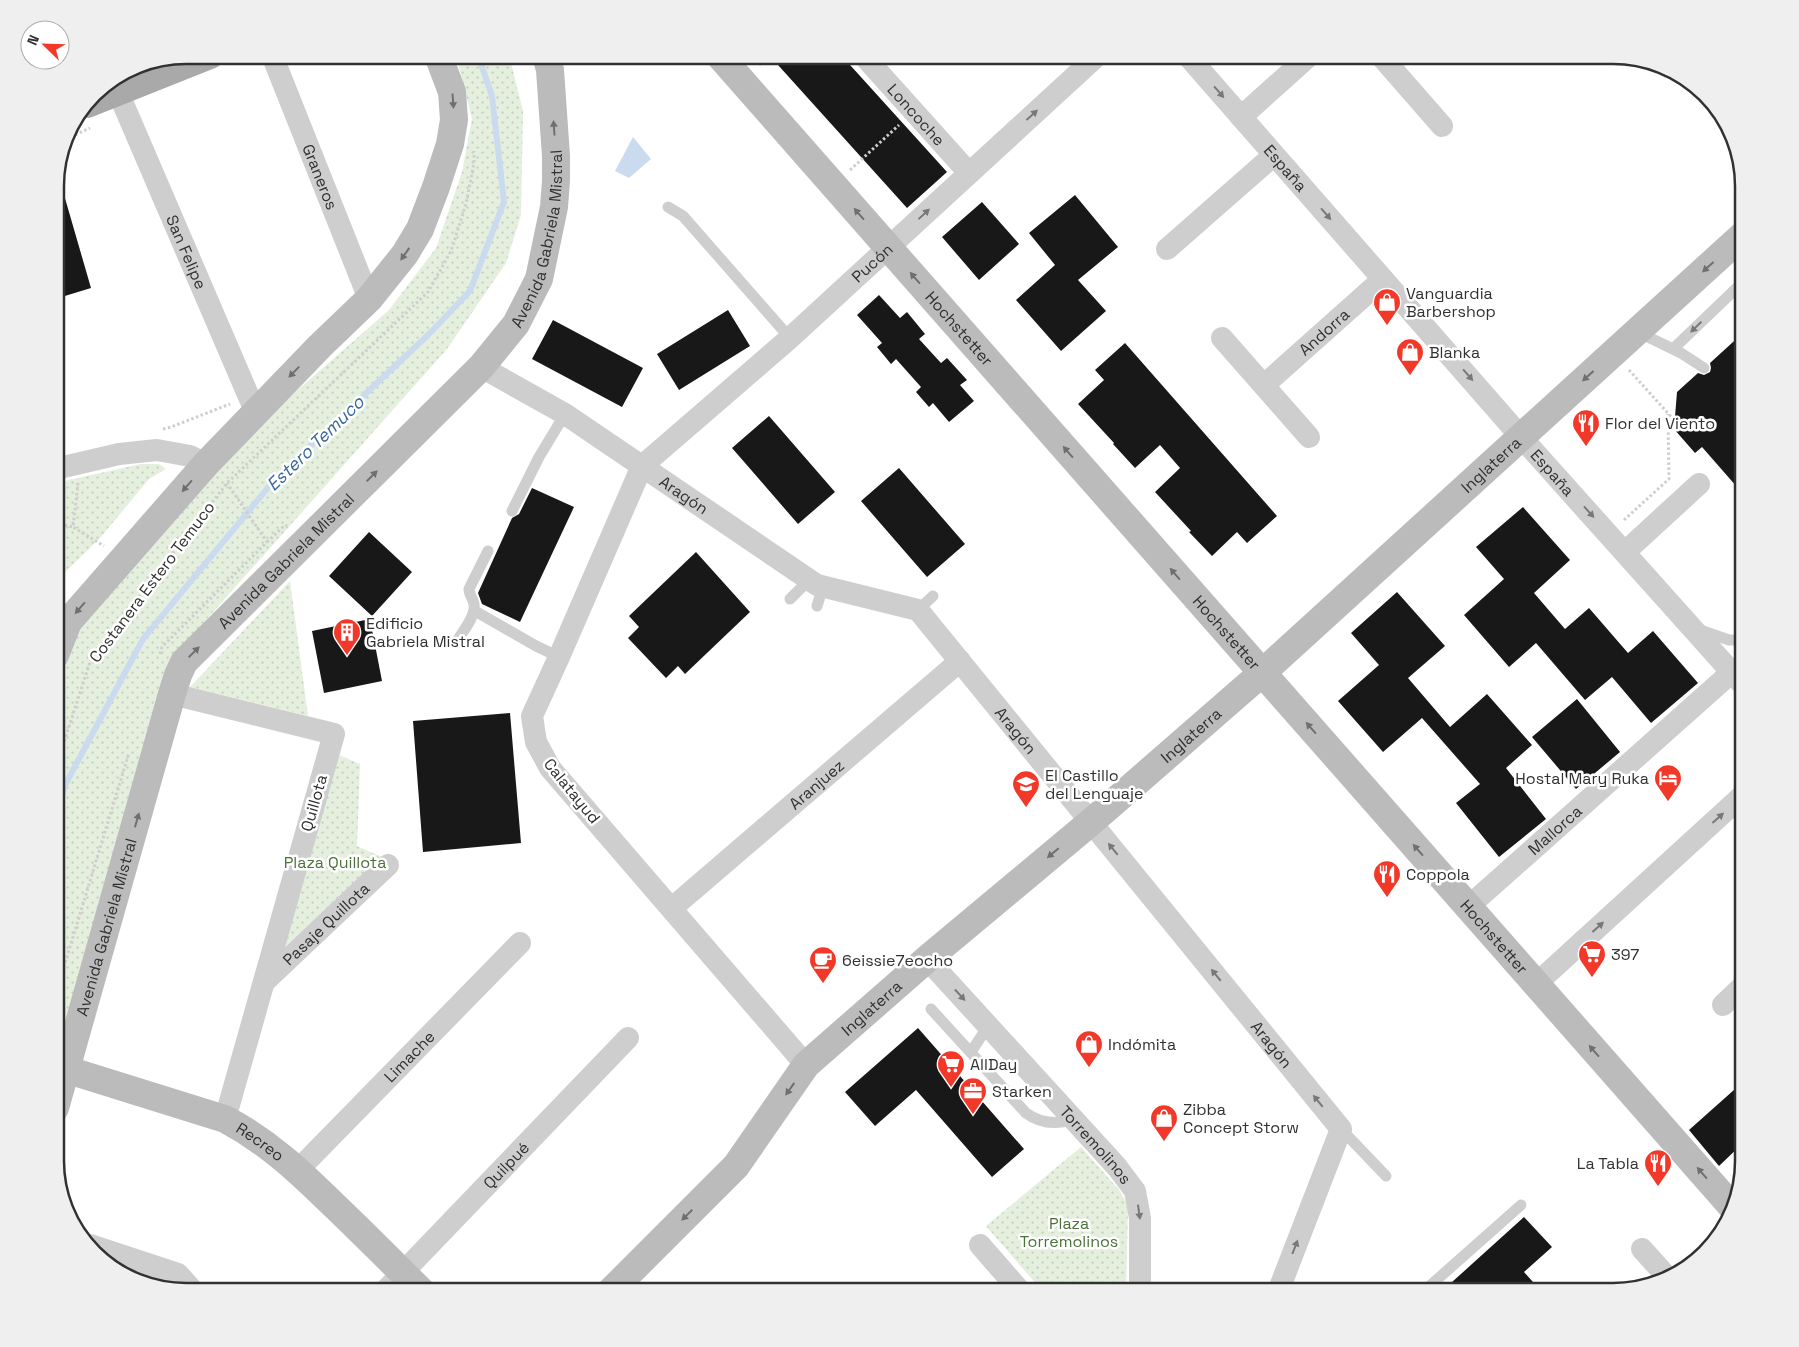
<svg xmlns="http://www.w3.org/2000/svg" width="1799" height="1347" font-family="'Space Grotesk',sans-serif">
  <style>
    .grass { fill: url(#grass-dots) }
    .water { fill: #cadbef }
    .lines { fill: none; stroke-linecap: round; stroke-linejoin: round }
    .stream { stroke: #cadbef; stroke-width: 6 }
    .building { fill: #181818 }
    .path { stroke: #cecece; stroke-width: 3; stroke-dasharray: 2.5 2.5; stroke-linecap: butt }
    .lane { stroke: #cecece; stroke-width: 11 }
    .street { stroke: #cecece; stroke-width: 22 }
    .secondary { stroke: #bbb; stroke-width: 28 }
    .primary { stroke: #a9a9a9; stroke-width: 28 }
    .oneway { fill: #787878 }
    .oneway2 { fill: #6f6f6f }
    .labels { text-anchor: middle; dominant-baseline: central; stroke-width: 5; stroke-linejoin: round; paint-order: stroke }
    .street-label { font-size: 16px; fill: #313131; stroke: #fff }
    .poi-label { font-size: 16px; fill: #313131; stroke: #fff; text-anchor: start }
    .park-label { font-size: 16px; fill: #4c713a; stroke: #fff }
    .water-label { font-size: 18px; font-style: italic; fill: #38669a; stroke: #fff }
    .rim { fill: none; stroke: #313131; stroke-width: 2.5 }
  </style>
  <defs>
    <pattern id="grass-dots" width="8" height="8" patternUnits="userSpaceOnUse" patternTransform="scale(1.25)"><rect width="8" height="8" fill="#e5efde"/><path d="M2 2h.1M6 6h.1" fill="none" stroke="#c5cdbf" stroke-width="1.8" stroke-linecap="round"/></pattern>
  </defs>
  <rect width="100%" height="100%" fill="#fff"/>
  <path class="grass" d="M456,55H509L523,111L521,215L506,263L447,349L175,655L55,1072V702L71,644L81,624L260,423L389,310L436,248L462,172L472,119Z
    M141,464H159L166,469L149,479L100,538L55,582V483Z
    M290,581L308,716L190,687Z
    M339,755L360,764L357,846L382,857L278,953Z
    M1081,1147L1120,1191L1128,1206L1126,1292H1043L986,1226Z"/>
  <path class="water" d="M633,137L651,159L629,178L615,171Z"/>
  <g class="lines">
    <path class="stream" d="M55,820L65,785L143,639L276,478L428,335L470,291L504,202L492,96L478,55"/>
  </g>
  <path class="building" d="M769,55H841L947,172L907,208Z
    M55,181H60L91,288L55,299Z
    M1075,195L1118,247L1078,280L1106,311L1061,351L1016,300L1055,265L1029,233Z
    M982,202L1019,244L979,280L942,237Z
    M879,295L900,318L907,312L925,334L919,339L941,363L947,358L967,380L960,385L974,401L949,422L933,403L929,407L916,392L921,387L896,359L891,364L877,347L882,343L857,315Z
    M728,310L750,346L679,390L657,354Z
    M553,320L643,368L622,407L532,359Z
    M1744,332V495L1702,447L1695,453L1674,429L1677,392L1698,373L1704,375L1710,372L1711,368L1710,363Z
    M1125,343L1277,516L1247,543L1237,532L1212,556L1189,532L1191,531L1155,492L1180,468L1160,445L1135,468L1113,444L1114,443L1078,404L1104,380L1095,370Z
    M769,416L835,492L798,524L732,448Z
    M899,468L965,544L927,577L861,501Z
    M532,488L574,507L520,622L482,604L478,593L512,518L519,514Z
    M1523,507L1570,560L1534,593L1565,629L1589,608L1628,653L1653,631L1698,683L1651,723L1612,677L1585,700L1536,643L1509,667L1464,615L1504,579L1476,547Z
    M369,532L412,572L372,616L329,576Z
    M696,552L750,612L685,674L678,666L666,678L628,638L639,627L629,616Z
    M1397,592L1445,646L1408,678L1450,727L1487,694L1532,745L1506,768L1546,819L1499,857L1456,803L1480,784L1422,718L1383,752L1338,701L1379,665L1351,633Z
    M370,619L382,681L324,693L312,631Z
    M1577,699L1620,752L1576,789L1532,737Z
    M510,713L521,843L423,852L413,721Z
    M918,1028L1024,1149L992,1177L916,1090L875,1126L845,1092Z
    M1744,1081V1142L1719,1166L1689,1130Z
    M1524,1217L1552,1247L1524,1272L1542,1292H1441Z"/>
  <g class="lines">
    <path class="path" d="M231,62L249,55
      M759,65L770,55
      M66,139L90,128
      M850,170L899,125
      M1629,370L1675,421
      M163,429L171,427L230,404
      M78,483L73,527L104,546
      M1624,520L1669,479L1668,414
      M55,523L73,527
      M267,542L285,525L287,526
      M160,654L162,647L267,542L227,483
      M55,770L91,659L227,483L428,292L451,251L466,204L474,163V151
      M55,996L129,753"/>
    <path class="lane" d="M668,207L683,216L790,338
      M1638,332L1681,353L1704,368
      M1673,349L1744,281
      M512,511L539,457L565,414
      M790,599L809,580
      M817,606L823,587
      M918,610L933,596
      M475,611L536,646L559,657
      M1700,630L1729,640H1744
      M457,641C463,631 476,616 474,604C473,598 469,595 469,589L488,551
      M931,1009L1026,1113C1041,1124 1056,1125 1073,1119
      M971,1052L988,1026
      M1341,1129L1386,1176
      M1423,1292L1521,1205"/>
    <g class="street">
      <path id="s1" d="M272,55L369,299"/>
      <path id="s2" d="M863,55L969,173"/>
      <path id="s3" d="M1187,55L1521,437L1744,686"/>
      <path d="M1380,55L1442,126"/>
      <path id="s4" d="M118,92L255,411"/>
      <path d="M1241,117L1310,55"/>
      <path d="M1167,249L1274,155"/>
      <path d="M1222,338L1309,437"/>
      <path id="s5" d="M481,367L565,414L817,585L918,610L1341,1129L1278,1292"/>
      <path id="s6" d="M1264,385L1383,279"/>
      <path d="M55,469L119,454L157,450L190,456L206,464"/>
      <path d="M1625,552L1699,484"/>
      <path d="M172,694L334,734L225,1119"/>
      <path id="s7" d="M1468,907L1732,672"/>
      <path id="s8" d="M672,908L960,661"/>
      <path id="s9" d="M927,959L1117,1167L1135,1191L1140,1218V1292"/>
      <path id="s10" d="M264,982L388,865"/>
      <path d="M1536,984L1744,794"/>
      <path d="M1723,1005L1744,985"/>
      <path id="s11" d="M806,1065L550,768L536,742L532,716L559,657L642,466L790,338L1098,55"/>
      <path id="s12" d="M298,1170L520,943"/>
      <path d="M90,1245L178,1274L194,1292"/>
      <path d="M980,1245L1021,1292"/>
      <path d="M1642,1249L1669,1279"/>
      <path id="s13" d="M384,1292L628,1038"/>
    </g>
    <g class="secondary">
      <path id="s14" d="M719,55L1734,1209"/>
      <path d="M55,655L68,622L206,464L320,346L369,299L405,254L420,229L436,187L450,144L454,120L452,92L438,55"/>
      <path id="s15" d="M55,1066L225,1119C272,1144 303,1175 340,1211C368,1238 395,1265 422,1292"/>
      <path id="s16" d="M55,1108L172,694L178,675L184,662L481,367L516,324L539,279L554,207L556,181V156L550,70L546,55"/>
      <path id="s17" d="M610,1292L736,1166L806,1065L927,959L1091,822L1262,673L1744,234"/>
    </g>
    <path class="primary" d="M87,104L210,55"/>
  </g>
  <defs><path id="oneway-solid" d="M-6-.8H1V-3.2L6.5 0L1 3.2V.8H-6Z" transform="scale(1.25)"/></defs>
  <g class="oneway">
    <use href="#oneway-solid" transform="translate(1219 92) rotate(49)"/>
    <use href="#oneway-solid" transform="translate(1032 115) rotate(-42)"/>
    <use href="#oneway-solid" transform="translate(924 214) rotate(-43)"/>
    <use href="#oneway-solid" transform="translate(1326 214) rotate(49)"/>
    <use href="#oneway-solid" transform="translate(1696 327) rotate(136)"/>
    <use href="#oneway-solid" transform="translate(1468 375) rotate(49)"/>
    <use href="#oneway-solid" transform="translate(1589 512) rotate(48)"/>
    <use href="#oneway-solid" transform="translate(1718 818) rotate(-42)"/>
    <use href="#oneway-solid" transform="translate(1113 849) rotate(-129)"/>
    <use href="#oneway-solid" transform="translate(1598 927) rotate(-42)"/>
    <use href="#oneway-solid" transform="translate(1216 975) rotate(-129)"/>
    <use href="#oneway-solid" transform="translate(960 995) rotate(47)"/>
    <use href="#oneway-solid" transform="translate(1318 1101) rotate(-129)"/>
    <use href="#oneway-solid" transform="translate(1139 1212) rotate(82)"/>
    <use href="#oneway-solid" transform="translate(1295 1247) rotate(-69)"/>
  </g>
  <g class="oneway2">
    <use href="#oneway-solid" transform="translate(453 101) rotate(86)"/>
    <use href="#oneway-solid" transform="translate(554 128) rotate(-94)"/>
    <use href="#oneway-solid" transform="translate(859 214) rotate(-131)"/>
    <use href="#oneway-solid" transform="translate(405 254) rotate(125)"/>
    <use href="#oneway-solid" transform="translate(1708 267) rotate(138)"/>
    <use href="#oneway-solid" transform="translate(915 278) rotate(-131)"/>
    <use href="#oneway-solid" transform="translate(294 372) rotate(134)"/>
    <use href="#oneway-solid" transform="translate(1588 376) rotate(138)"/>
    <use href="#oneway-solid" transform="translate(1068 452) rotate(-131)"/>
    <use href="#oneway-solid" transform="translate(372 476) rotate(-45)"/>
    <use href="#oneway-solid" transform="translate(187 486) rotate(131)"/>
    <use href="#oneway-solid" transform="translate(1175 574) rotate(-131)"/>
    <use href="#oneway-solid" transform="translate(80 608) rotate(131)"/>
    <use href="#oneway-solid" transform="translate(194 652) rotate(-45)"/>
    <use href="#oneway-solid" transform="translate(1311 728) rotate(-131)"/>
    <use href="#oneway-solid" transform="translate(137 820) rotate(-74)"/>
    <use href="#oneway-solid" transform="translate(1418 850) rotate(-131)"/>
    <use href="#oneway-solid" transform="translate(1053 853) rotate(140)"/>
    <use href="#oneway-solid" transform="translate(1594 1051) rotate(-131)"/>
    <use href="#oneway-solid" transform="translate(790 1089) rotate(125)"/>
    <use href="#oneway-solid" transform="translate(1702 1173) rotate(-131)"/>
    <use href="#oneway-solid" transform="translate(687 1215) rotate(135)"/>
  </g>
  <defs>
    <g id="shop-pin" transform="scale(1.4375)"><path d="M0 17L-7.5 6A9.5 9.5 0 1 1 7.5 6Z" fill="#f23829" stroke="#fff"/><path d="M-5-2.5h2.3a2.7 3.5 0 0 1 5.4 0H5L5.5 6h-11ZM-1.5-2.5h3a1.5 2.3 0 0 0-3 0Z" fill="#fff"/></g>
    <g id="restaurant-pin" transform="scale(1.4375)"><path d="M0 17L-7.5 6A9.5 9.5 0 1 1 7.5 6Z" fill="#f23829" stroke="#fff"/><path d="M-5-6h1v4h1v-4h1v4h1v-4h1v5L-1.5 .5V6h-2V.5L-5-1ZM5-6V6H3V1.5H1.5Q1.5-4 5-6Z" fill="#fff"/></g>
    <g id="building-pin" transform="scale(1.4375)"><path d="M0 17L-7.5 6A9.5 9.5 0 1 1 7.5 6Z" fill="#f23829" stroke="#fff"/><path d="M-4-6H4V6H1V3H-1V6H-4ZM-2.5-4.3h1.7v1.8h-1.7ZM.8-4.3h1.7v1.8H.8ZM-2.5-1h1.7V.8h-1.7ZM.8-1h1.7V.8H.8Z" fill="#fff"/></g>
    <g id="hotel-pin" transform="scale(1.4375)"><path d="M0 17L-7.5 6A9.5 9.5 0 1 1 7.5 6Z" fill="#f23829" stroke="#fff"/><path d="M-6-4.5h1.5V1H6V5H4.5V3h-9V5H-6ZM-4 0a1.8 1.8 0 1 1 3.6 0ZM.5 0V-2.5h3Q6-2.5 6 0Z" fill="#fff"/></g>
    <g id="school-pin" transform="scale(1.4375)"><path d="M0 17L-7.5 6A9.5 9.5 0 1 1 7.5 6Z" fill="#f23829" stroke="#fff"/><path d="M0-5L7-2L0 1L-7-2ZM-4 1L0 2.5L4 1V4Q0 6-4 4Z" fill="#fff"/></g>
    <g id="supermarket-pin" transform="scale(1.4375)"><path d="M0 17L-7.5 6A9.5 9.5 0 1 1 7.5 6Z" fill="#f23829" stroke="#fff"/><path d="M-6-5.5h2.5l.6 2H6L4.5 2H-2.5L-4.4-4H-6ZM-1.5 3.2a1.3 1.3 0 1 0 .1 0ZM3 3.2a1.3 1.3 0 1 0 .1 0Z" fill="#fff"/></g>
    <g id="cafe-pin" transform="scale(1.4375)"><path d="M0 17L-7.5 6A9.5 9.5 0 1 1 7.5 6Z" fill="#f23829" stroke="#fff"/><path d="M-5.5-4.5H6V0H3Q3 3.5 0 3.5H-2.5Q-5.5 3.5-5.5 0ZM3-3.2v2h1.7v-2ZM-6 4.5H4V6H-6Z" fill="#fff"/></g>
    <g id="office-pin" transform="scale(1.4375)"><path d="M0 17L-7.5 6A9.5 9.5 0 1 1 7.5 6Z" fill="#f23829" stroke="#fff"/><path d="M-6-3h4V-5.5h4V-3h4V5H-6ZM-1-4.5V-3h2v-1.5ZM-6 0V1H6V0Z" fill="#fff"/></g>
  </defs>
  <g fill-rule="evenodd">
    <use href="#shop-pin" x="1387" y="302"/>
    <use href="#shop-pin" x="1410" y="352"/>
    <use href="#restaurant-pin" x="1586" y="423"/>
    <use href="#building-pin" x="347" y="632"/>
    <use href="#hotel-pin" x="1668" y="778"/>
    <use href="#school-pin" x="1026" y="784"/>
    <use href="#restaurant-pin" x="1387" y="874"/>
    <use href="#supermarket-pin" x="1592" y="954"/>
    <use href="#cafe-pin" x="823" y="960"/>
    <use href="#shop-pin" x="1089" y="1044"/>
    <use href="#supermarket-pin" x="951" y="1064"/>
    <use href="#office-pin" x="973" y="1091"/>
    <use href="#shop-pin" x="1164" y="1118"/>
    <use href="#restaurant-pin" x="1658" y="1163"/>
  </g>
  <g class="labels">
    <g class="street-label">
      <text stroke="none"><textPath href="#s2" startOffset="80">Loncoche</textPath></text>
      <text stroke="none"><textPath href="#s3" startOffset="150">España</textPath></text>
      <text stroke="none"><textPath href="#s1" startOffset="131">Graneros</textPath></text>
      <text stroke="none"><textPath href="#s16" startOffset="1028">Avenida Gabriela Mistral</textPath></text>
      <text stroke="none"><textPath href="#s4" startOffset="174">San Felipe</textPath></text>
      <text stroke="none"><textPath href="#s11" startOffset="1028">Pucón</textPath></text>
      <text stroke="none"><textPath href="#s14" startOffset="364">Hochstetter</textPath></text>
      <text stroke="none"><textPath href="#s6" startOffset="80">Andorra</textPath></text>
      <text stroke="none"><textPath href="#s17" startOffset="1212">Inglaterra</textPath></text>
      <text stroke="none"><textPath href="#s3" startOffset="555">España</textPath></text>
      <text stroke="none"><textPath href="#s5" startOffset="240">Aragón</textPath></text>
      <text stroke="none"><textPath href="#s16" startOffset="608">Avenida Gabriela Mistral</textPath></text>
      <text transform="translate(152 582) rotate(-53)">Costanera Estero Temuco</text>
      <text stroke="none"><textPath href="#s14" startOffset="769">Hochstetter</textPath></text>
      <text stroke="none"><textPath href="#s5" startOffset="660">Aragón</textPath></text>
      <text stroke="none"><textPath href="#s17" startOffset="808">Inglaterra</textPath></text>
      <text stroke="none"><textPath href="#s8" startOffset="190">Aranjuez</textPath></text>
      <text transform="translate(572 791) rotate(51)">Calatayud</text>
      <text transform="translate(314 803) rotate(-74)">Quillota</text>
      <text stroke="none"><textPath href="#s7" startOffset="116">Mallorca</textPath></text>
      <text stroke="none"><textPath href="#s10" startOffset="85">Pasaje Quillota</textPath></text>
      <text stroke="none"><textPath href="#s16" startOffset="188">Avenida Gabriela Mistral</textPath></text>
      <text stroke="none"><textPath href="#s14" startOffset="1174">Hochstetter</textPath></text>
      <text stroke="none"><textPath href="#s17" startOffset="388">Inglaterra</textPath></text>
      <text stroke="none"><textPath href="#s5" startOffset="1065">Aragón</textPath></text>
      <text stroke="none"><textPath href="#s12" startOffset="159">Limache</textPath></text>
      <text stroke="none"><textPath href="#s15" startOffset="220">Recreo</textPath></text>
      <text stroke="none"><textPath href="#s9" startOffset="251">Torremolinos</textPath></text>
      <text stroke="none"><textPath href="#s13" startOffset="176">Quilpué</textPath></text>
    </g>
    <g class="poi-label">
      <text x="1406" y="293">Vanguardia<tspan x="1406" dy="18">Barbershop</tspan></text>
      <text x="1429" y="352">Blanka</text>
      <text x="1605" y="423">Flor del Viento</text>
      <text x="366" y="623">Edificio<tspan x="366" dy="18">Gabriela Mistral</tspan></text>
      <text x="1045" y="775">El Castillo<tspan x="1045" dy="18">del Lenguaje</tspan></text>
      <text x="1649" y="778" text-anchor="end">Hostal Mary Ruka</text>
      <text x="1406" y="874">Coppola</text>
      <text x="1611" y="954">397</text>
      <text x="842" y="960">6eissie7eocho</text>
      <text x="1108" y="1044">Indómita</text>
      <text x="970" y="1064">AllDay</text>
      <text x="992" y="1091">Starken</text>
      <text x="1183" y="1109">Zibba<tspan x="1183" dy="18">Concept Storw</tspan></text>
      <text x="1639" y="1163" text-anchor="end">La Tabla</text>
    </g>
    <g class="park-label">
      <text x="335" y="862">Plaza Quillota</text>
      <text x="1069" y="1223">Plaza<tspan x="1069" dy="18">Torremolinos</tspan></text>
    </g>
    <g class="water-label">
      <text transform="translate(315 443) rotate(-44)">Estero Temuco</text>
    </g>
  </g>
  <path d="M0 0H1799V1347H0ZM186 64H1613A122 122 0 0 1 1735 186V1161A122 122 0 0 1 1613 1283H186A122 122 0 0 1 64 1161V186A122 122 0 0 1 186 64Z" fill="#efefef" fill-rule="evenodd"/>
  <path class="rim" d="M186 64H1613A122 122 0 0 1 1735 186V1161A122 122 0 0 1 1613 1283H186A122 122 0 0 1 64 1161V186A122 122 0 0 1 186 64Z"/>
  <g transform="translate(45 45) rotate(293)"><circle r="24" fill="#ffffff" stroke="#adadad"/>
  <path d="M0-4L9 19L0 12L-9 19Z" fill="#f23829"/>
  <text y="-8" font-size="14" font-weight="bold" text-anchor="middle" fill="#313131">N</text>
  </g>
</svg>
